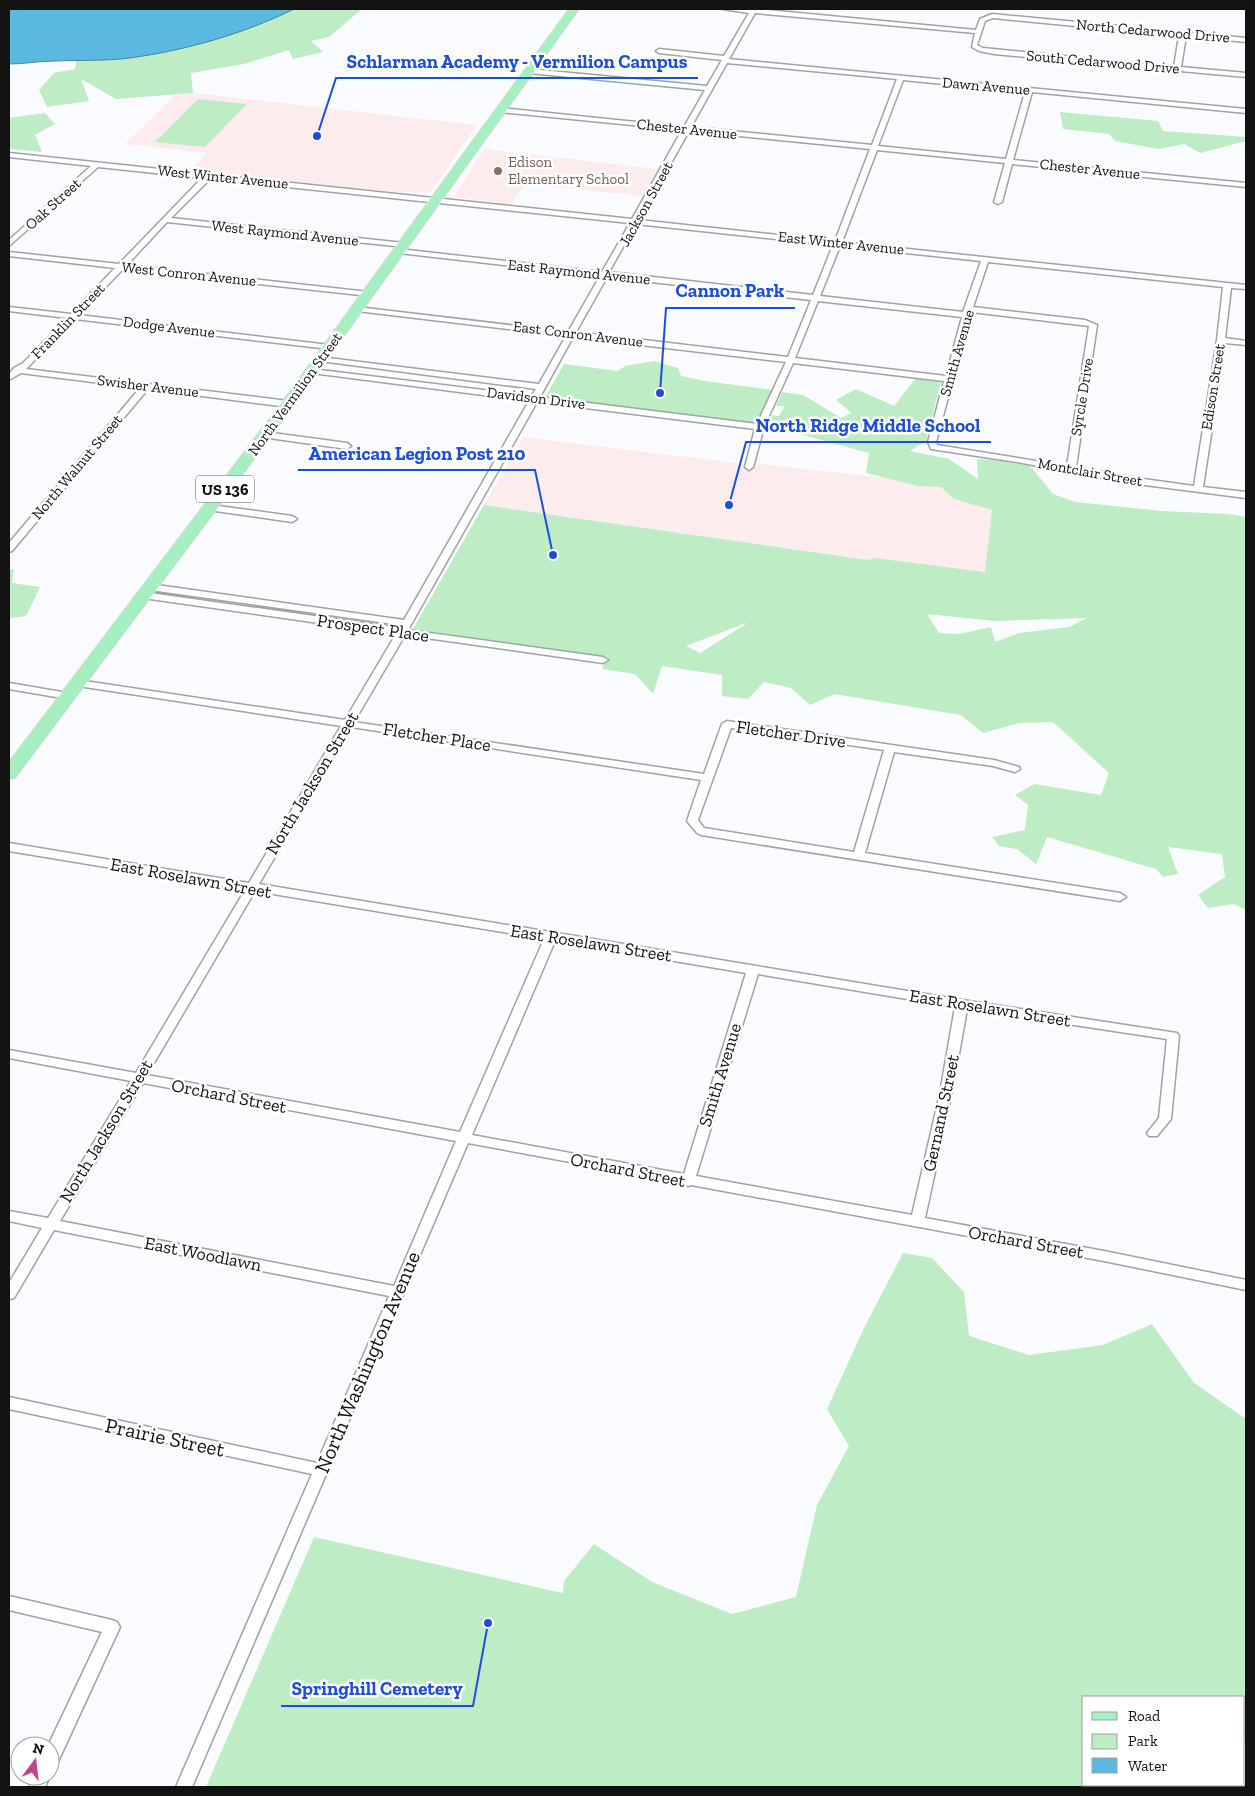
<svg xmlns="http://www.w3.org/2000/svg" width="1255" height="1796" font-family="'Zilla Slab',serif">
  <style>
    .education { fill: #fdeced }
    .green { fill: #bdecc5; fill-rule: evenodd }
    .water { fill: #5ab8e1; stroke: #4486a3 }
    .lines { fill: none; stroke-linecap: round; stroke-linejoin: round }
    .street-casing { stroke: #a2a2a5; stroke-width: 3 }
    .primary-casing { stroke: #d9d9d9; stroke-width: 2 }
    .street { fill: #fff; fill-rule: evenodd }
    .primary { fill: #a6efc0; fill-rule: evenodd }
    .education-dot { fill: #8d6e63; stroke: #fff; stroke-width: 2 }
    .labels { text-anchor: middle; dominant-baseline: central; stroke-width: 5; stroke-linejoin: round; paint-order: stroke }
    .far-street-label { font-size: 15px; fill: #121213; stroke: #fff }
    .far-education-label { font-size: 15px; fill: #785e54; stroke: #fff; text-anchor: start }
    .shield { fill: #fff; stroke: #59595a; stroke-width: 1 }
    .shield-label { font-size: 16px; font-weight: bold; fill: #121213 }
    .street-label { font-size: 18px; fill: #121213; stroke: #fff }
    .near-street-label { font-size: 21px; fill: #121213; stroke: #fff }
    .leader { fill: none; stroke: #1d4ed8; stroke-width: 2 }
    .callout-dot { fill: #1d4ed8; stroke: #fff; stroke-width: 2 }
    .callout-label { font-size: 19px; text-anchor: middle; font-weight: bold; fill: #1d4ed8; stroke: #fff; stroke-width: 5; stroke-linejoin: round; paint-order: stroke }
  </style>
  <rect width="100%" height="100%" fill="#fafbfe"/>
  <path class="education" d="M193,93L477,125L431,191L427,192H397L190,171L207,153L125,144L175,95Z
    M484,149L658,169L643,196L533,185L523,187L511,204L454,197Z
    M523,437L745,464H761L886,478L918,486L941,487L954,499L992,510L985,572L875,558L868,560L484,505Z"/>
  <path class="green" d="M294,9H362L329,37L311,41L323,52L293,59L289,50L244,64L191,73L193,93L116,99L81,79L89,101L47,107L39,90L54,73L75,69L76,60L129,58L272,19Z
    M198,99L247,104L205,147L155,142Z
    M1060,112L1158,121L1163,131L1246,137V141L1200,153L1184,144L1159,149L1115,141L1109,134L1063,129Z
    M45,113L55,124L35,135L42,152L9,149V118Z
    M654,361L678,368L681,376L704,381L773,390L759,421L751,424L551,398L546,396L564,364L618,371L625,366Z
    M916,378L941,381L926,441L910,451L949,459L978,479L977,459L996,460L1030,466L1053,494L1075,502L1162,511L1228,514L1246,517V910L1234,904L1208,908L1198,895L1225,877L1222,854L1168,847L1178,874L1163,877L1156,869L1047,837L1036,864L1017,849L999,846L992,837L1025,830L1028,805L1015,795L1034,784L1101,795L1109,773L1053,722L1019,723L983,733L961,715L834,694L810,705L791,688L764,682L748,699L722,696V675L662,666L653,694L635,674L602,669L608,657L413,629L484,505L868,560L875,558L985,572L992,510L954,499L941,487L918,486L866,473L869,453L770,426L772,415L779,416L785,406H776L782,392L803,395L841,418L852,413L836,400L856,389L894,406ZM927,614L995,621L1087,618L1069,627L1019,633L995,642L991,627L959,634L939,633ZM746,624L700,653L686,646L746,623Z
    M14,569L12,583L40,587L26,616L9,618V570Z
    M903,1253L932,1258L964,1292L969,1336L1029,1355L1103,1345L1152,1324L1194,1383L1246,1419V1701L1244,1755V1697H1084V1785H1242V1787H206L314,1537L563,1593L564,1581L594,1544L652,1582L732,1614L796,1597L817,1505L849,1446L827,1409L864,1328Z"/>
  <path class="water" d="M9,9H294C243,34 187,50 130,58C106,61 79,60 54,61C39,61 24,64 9,64Z"/>
  <g class="lines">
    <g class="street-casing">
      <path id="street" d="M723,9H757L976,30L980,19L992,14L1246,38V42L1186,36L1181,67L1246,73V77L994,54L979,51L972,47L975,33L755,13L729,59L1246,109V113L1032,92L1013,160L1246,183V187L1012,164L1002,202L998,204L994,202L1005,163L877,150L842,242L1246,285V289L1231,288L1225,338L1246,341V345L1225,343L1203,487L1246,492V498L1129,483L1017,462L931,449L928,442L944,381L793,363L764,427L753,467L749,470L745,467L755,429L537,402L408,630L603,657L608,660L603,663L405,635L354,722L704,774L722,724L727,721L994,760L1019,767L1020,769L1015,772L993,766L894,752L865,853L1120,893L1126,897L1120,901L701,835L697,833L687,821L701,780L351,727L259,884L962,1000L1177,1033L1179,1036L1171,1119L1157,1136H1149L1147,1133L1159,1118L1167,1039L967,1009L952,1093L925,1218L1104,1251L1246,1280V1290L1104,1261L691,1185L688,1186L683,1183L468,1143L192,1787H176L312,1474L9,1409V1397L317,1463L389,1296L54,1230L14,1298L9,1299V1283L42,1228L9,1221V1211L48,1218L131,1081L9,1058V1050L136,1073L245,890L9,851V843L249,883L341,726L78,686L73,683L78,680L345,720L396,634L143,598L138,595L143,592L399,628L401,625L150,590L145,587L150,584L404,620L529,401L312,373L308,371L312,369L532,396L536,389L320,361L316,359L320,357L539,384L566,336L357,311L353,309L357,307L568,332L600,276L399,253L395,251L399,249L602,272L630,223L210,179L171,218L404,243L408,245L404,247L167,222L127,265L369,292L373,294L369,296L123,269L79,315L329,345L333,347L329,349L75,319L26,369L288,401L292,404L288,407L148,389L12,551L9,552V543L140,388L21,373L9,380V374L14,368L23,363L67,318L9,311V307L71,314L115,268L9,256V252L119,264L202,178L98,167L9,246V240L91,166L9,157V153L632,219L682,130L500,112L497,110L500,108L684,127L705,90L529,73L526,71L529,69L707,86L722,60L659,53L656,51L659,49L724,56L749,13ZM993,18L1179,36L1174,67L983,48L977,45L985,21ZM727,63L897,79L872,145L691,127ZM903,80L1025,92L1006,159L878,146ZM689,131L870,149L835,241L639,220ZM636,224L833,245L813,295L609,272ZM840,246L981,261L963,312L820,296ZM988,262L1223,287L1217,340L1194,486L1129,477L1076,467L1097,325L1085,320L973,307ZM607,277L811,300L788,357L576,332ZM818,301L962,317L946,376L795,358ZM971,312L1089,326L1067,466L937,445L936,442ZM573,337L786,362L757,424L540,397ZM731,728L884,750L854,852L704,828L698,820ZM255,891L544,939L460,1132L147,1075ZM555,941L746,973L684,1174L472,1135ZM758,974L955,1007L940,1093L912,1215L696,1176ZM143,1083L456,1141L394,1286L60,1221Z
        M265,432L347,443L351,446L347,449L262,437V433Z
        M211,505L292,516L297,519L292,522L208,510L207,508Z
        M9,683L68,693L73,696L68,699L9,689Z
        M9,1596L112,1620L117,1622L120,1627L56,1766L50,1768V1746H48L102,1632L9,1610Z
        M34,1776H50L45,1787H29Z"/>
    </g>
    <g class="primary-casing">
      <path id="primary" d="M569,9H579L293,407L15,778L9,779V762L283,401Z"/>
    </g>
    <use href="#street" class="street"/>
    <use href="#primary" class="primary"/>
  </g>
  <circle class="education-dot" cx="498" cy="171" r="5"/>
  <g class="labels">
    <g class="far-street-label">
      <text transform="translate(1153 31) rotate(5)">North Cedarwood Drive</text>
      <text transform="translate(1103 62) rotate(5)">South Cedarwood Drive</text>
      <text transform="translate(986 86) rotate(5)">Dawn Avenue</text>
      <text transform="translate(687 129) rotate(6)">Chester Avenue</text>
      <text transform="translate(1090 169) rotate(6)">Chester Avenue</text>
      <text transform="translate(223 177) rotate(6)">West Winter Avenue</text>
      <text transform="translate(53 204) rotate(-42)">Oak Street</text>
      <text transform="translate(646 204) rotate(-61)">Jackson Street</text>
      <text transform="translate(285 233) rotate(6)">West Raymond Avenue</text>
      <text transform="translate(841 243) rotate(6)">East Winter Avenue</text>
      <text transform="translate(579 272) rotate(6)">East Raymond Avenue</text>
      <text transform="translate(189 274) rotate(6)">West Conron Avenue</text>
      <text transform="translate(68 321) rotate(-46)">Franklin Street</text>
      <text transform="translate(169 327) rotate(7)">Dodge Avenue</text>
      <text transform="translate(578 334) rotate(7)">East Conron Avenue</text>
      <text transform="translate(957 353) rotate(-74)">Smith Avenue</text>
      <text transform="translate(148 386) rotate(7)">Swisher Avenue</text>
      <text transform="translate(1213 387) rotate(-81)">Edison Street</text>
      <text transform="translate(295 394) rotate(-54)">North Vermilion Street</text>
      <text transform="translate(1082 397) rotate(-81)">Syrcle Drive</text>
      <text transform="translate(536 398) rotate(7)">Davidson Drive</text>
      <text transform="translate(77 467) rotate(-50)">North Walnut Street</text>
      <text transform="translate(1090 472) rotate(10)">Montclair Street</text>
    </g>
    <g class="far-education-label">
      <text x="508" y="162">Edison<tspan x="508" dy="17">Elementary School</tspan></text>
    </g>
    <rect class="shield" x="196" y="475.5" width="58" height="27" rx="4"/>
    <g class="shield-label">
      <text x="225" y="489">US 136</text>
    </g>
    <g class="street-label">
      <text transform="translate(373 628) rotate(8)">Prospect Place</text>
      <text transform="translate(791 734) rotate(8)">Fletcher Drive</text>
      <text transform="translate(437 737) rotate(9)">Fletcher Place</text>
      <text transform="translate(312 783) rotate(-59)">North Jackson Street</text>
      <text transform="translate(191 878) rotate(10)">East Roselawn Street</text>
      <text transform="translate(591 943) rotate(9)">East Roselawn Street</text>
      <text transform="translate(990 1008) rotate(9)">East Roselawn Street</text>
      <text transform="translate(720 1075) rotate(-73)">Smith Avenue</text>
      <text transform="translate(229 1096) rotate(11)">Orchard Street</text>
      <text transform="translate(941 1113) rotate(-78)">Gernand Street</text>
      <text transform="translate(106 1131) rotate(-59)">North Jackson Street</text>
      <text transform="translate(628 1170) rotate(11)">Orchard Street</text>
      <text transform="translate(1026 1242) rotate(10)">Orchard Street</text>
      <text transform="translate(203 1254) rotate(11)">East Woodlawn</text>
    </g>
    <g class="near-street-label">
      <text transform="translate(367 1362) rotate(-67)">North Washington Avenue</text>
      <text transform="translate(165 1437) rotate(12)">Prairie Street</text>
    </g>
  </g>
  <path class="leader" d="M317 136L336 78H698M660 393L666 308H795M729 505L746 442H991M553 555L535 470H298M488 1623L473 1706H281"/>
  <g class="callout-dot">
    <circle cx="317" cy="136" r="5"/>
    <circle cx="660" cy="393" r="5"/>
    <circle cx="729" cy="505" r="5"/>
    <circle cx="553" cy="555" r="5"/>
    <circle cx="488" cy="1623" r="5"/>
  </g>
  <g class="callout-label">
    <text x="517" y="68">Schlarman Academy - Vermilion Campus</text>
    <text x="730" y="297">Cannon Park</text>
    <text x="868" y="432">North Ridge Middle School</text>
    <text x="417" y="460">American Legion Post 210</text>
    <text x="377" y="1695">Springhill Cemetery</text>
  </g>
  <rect width="1255" height="1796" fill="none" stroke="#121213" stroke-width="20"/>
  <rect x="1082" y="1696" width="162" height="90" fill="#ffffff" stroke="#a0a0a1"/>
  <rect x="1092" y="1712" width="25" height="8" fill="#a6efc0" stroke="#a0a0a1"/>
  <text x="1128" y="1721" font-size="15" fill="#121213">Road</text>
  <rect x="1092" y="1734" width="25" height="15" fill="#bdecc5" stroke="#a0a0a1"/>
  <text x="1128" y="1746" font-size="15" fill="#121213">Park</text>
  <rect x="1092" y="1758" width="25" height="15" fill="#5ab8e1" stroke="#a0a0a1"/>
  <text x="1128" y="1771" font-size="15" fill="#121213">Water</text>
  <g transform="translate(35 1761) rotate(15)"><circle r="24" fill="#ffffff" stroke="#a0a0a1"/>
  <path d="M0-4L9 19L0 12L-9 19Z" fill="#c3438d"/>
  <text y="-8" font-size="14" font-weight="bold" text-anchor="middle" fill="#121213">N</text>
  </g>
</svg>
